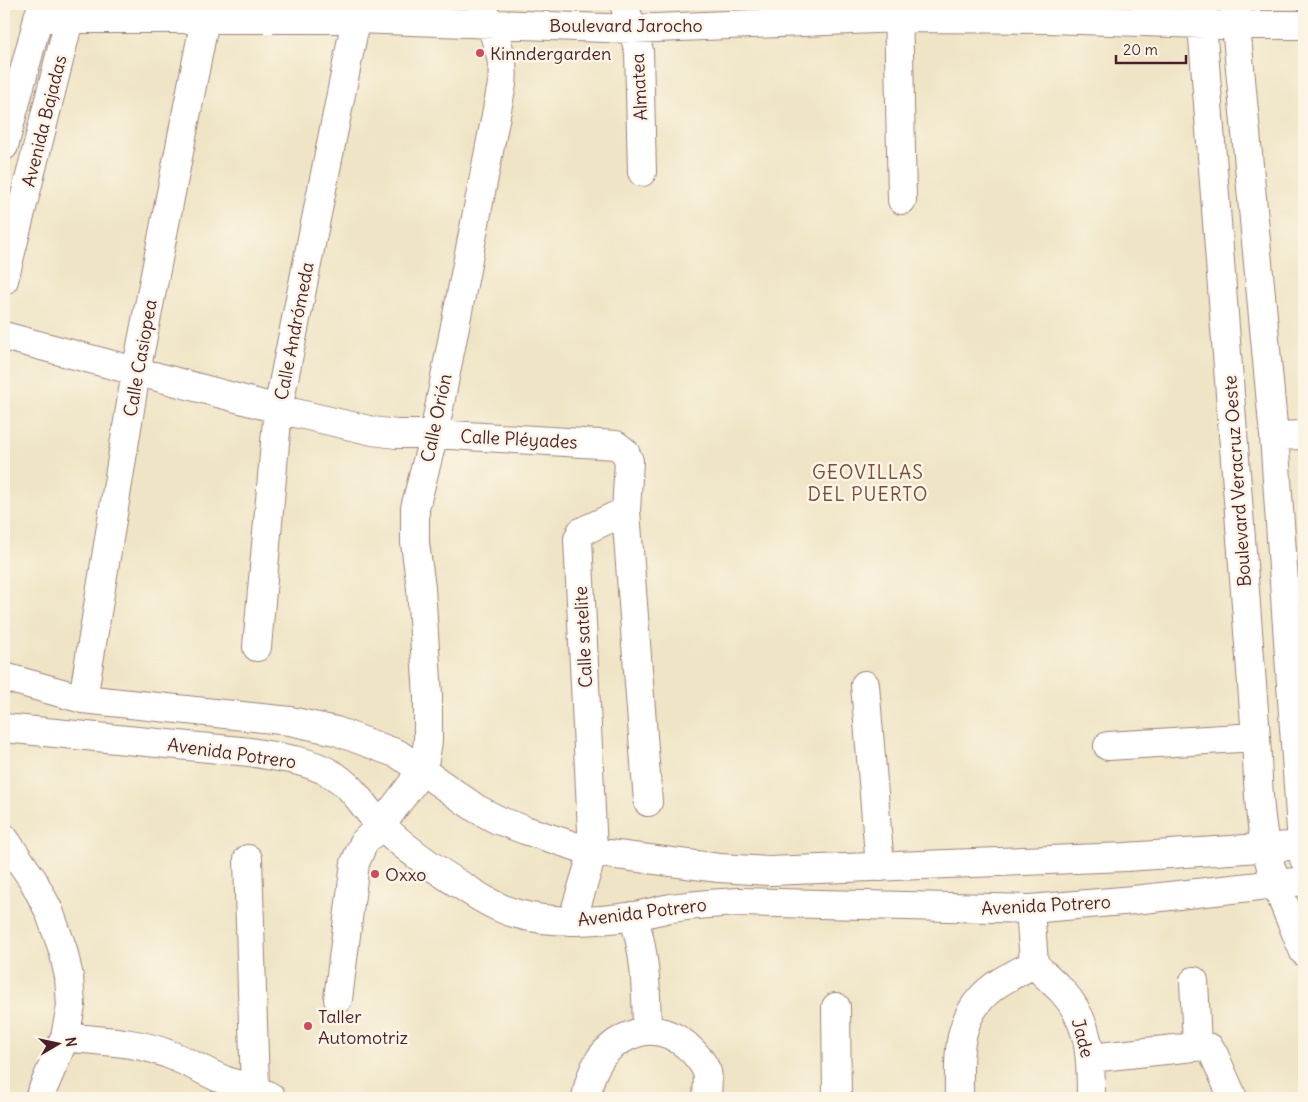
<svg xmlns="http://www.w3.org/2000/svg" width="1308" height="1102" font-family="Delius,sans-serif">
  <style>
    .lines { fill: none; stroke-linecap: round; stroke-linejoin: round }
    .minor-casing { stroke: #9c8278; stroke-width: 30 }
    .tertiary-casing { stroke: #9c8278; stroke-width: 30 }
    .minor { stroke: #fff; stroke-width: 28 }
    .tertiary { stroke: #fff; stroke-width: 28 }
    .poi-dot { fill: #d1495b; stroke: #fcf5e5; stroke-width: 2 }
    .labels { text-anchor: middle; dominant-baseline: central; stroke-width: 5; stroke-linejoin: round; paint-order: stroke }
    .street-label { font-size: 18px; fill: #4a1f2b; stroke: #fcf5e5 }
    .poi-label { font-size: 18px; fill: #4a1f2b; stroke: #fcf5e5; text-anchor: start }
    .neighbourhood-label { font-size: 19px; letter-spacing: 1px; fill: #7b4c3c; stroke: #fcf5e5 }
  </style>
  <rect width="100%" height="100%" fill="#fcf5e5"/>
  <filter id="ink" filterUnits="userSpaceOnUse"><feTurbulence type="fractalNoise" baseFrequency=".02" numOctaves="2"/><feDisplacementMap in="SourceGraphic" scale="10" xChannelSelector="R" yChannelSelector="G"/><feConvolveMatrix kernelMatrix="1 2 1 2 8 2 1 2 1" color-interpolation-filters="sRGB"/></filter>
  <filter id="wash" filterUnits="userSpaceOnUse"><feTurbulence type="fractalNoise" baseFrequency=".0096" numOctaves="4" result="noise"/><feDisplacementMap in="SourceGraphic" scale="20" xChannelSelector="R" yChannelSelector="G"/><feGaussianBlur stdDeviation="1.12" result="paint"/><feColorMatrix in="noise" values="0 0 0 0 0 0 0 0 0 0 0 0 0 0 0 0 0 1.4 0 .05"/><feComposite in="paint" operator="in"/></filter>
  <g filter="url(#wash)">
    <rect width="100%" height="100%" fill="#efe4c5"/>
  </g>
  <g filter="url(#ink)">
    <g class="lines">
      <g class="minor-casing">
        <path id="minor" d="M624,4L639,51L642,172
          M898,4L902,200
          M1202,4V24L1256,737C1258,774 1258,812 1266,848C1274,884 1290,918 1304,952
          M1236,4V25L1274,436L1302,845L1304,859
          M38,17L70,19H356L632,29L898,18L1048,19L1236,25H1304
          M4,146L42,4
          M4,280L73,4
          M4,336L278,409L373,431L396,434H434L616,445L625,452L629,461L626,511L648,802
          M1274,436L1304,435
          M257,647L278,409L356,19
          M865,685L880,867
          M83,699L136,372L205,19
          M1108,746L1256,737
          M4,838L33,880L49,911L63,950L69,977L71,1006L65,1037L39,1098
          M248,859L255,1089
          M1030,909L1034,964
          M633,916C646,953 646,991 647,1030
          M572,921L593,852L578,539L581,532L626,511
          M1034,964C1043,973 1053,982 1062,991C1091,1023 1091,1058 1091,1098
          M1194,981L1197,1045
          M338,999L355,863L364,842L381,825L412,784L425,759L428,741V696L421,588L415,543V508L434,434L502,84C506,55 492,30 481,4
          M836,1007L837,1098
          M65,1037C98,1041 136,1041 168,1054C187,1061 205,1072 224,1080C240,1086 256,1088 271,1097
          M1090,1058L1203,1046L1210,1048L1214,1055L1233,1098
          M586,1098C588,1084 592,1071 600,1059C603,1053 611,1047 616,1043C641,1027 662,1026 686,1045C694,1052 703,1061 707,1072C709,1079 707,1090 707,1098
          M959,1098C959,1054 955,1014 996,985C1007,977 1021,971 1034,964"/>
      </g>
      <g class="tertiary-casing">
        <path id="tertiary" d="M4,677L83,699L290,721L336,731L398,754L477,809L498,820L525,830L593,852L719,868L769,871L1126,857L1304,845
          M4,728L250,752C276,757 305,759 330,773C356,788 362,807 382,826C408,851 436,870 467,889C482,899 497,908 514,913C550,924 597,922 634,916C646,914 659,910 671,908C694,905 716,903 739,902L1030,909L1134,900L1304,881"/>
      </g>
      <use href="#minor" class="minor"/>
      <use href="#tertiary" class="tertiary"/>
    </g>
  </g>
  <g class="poi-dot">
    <circle cx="480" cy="53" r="5"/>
    <circle cx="375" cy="874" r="5"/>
    <circle cx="308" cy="1026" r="5"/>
  </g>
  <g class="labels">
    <g class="street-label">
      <text x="626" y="25">Boulevard Jarocho</text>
      <text transform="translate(639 87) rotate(-93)">Almatea</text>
      <text transform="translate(44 121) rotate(-76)">Avenida Bajadas</text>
      <text transform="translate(294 331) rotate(-79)">Calle Andrómeda</text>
      <text transform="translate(140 358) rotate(-80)">Calle Casiopea</text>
      <text transform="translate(436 418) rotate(-78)">Calle Orión</text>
      <text transform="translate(519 439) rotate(3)">Calle Pléyades</text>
      <text transform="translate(1237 481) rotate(-94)">Boulevard Veracruz Oeste</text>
      <text transform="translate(583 637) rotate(-93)">Calle satelite</text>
      <text transform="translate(232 753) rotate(8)">Avenida Potrero</text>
      <text transform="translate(1046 905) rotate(-3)">Avenida Potrero</text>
      <text transform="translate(642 912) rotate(-7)">Avenida Potrero</text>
      <text transform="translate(1083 1038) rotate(75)">Jade</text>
    </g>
    <g class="poi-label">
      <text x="490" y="53">Kinndergarden</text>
      <text x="385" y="874">Oxxo</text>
      <text x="318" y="1016">Taller<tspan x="318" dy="21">Automotriz</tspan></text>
    </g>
    <g class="neighbourhood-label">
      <text x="868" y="472">GEOVILLAS<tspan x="868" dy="22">DEL PUERTO</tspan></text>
    </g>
  </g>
  <rect width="1308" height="1102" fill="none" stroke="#fcf5e5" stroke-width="20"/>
  <g transform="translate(58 1044) rotate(81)" stroke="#fcf5e5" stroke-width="4" paint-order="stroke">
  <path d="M0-4L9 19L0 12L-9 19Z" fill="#4a1f2b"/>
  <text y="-8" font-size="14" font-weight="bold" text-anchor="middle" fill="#4a1f2b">N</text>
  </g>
  <path d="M1116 55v8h70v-8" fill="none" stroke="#4a1f2b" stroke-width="2.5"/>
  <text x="1123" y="55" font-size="15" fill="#4a1f2b" stroke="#fcf5e5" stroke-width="4" paint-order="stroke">20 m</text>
</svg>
